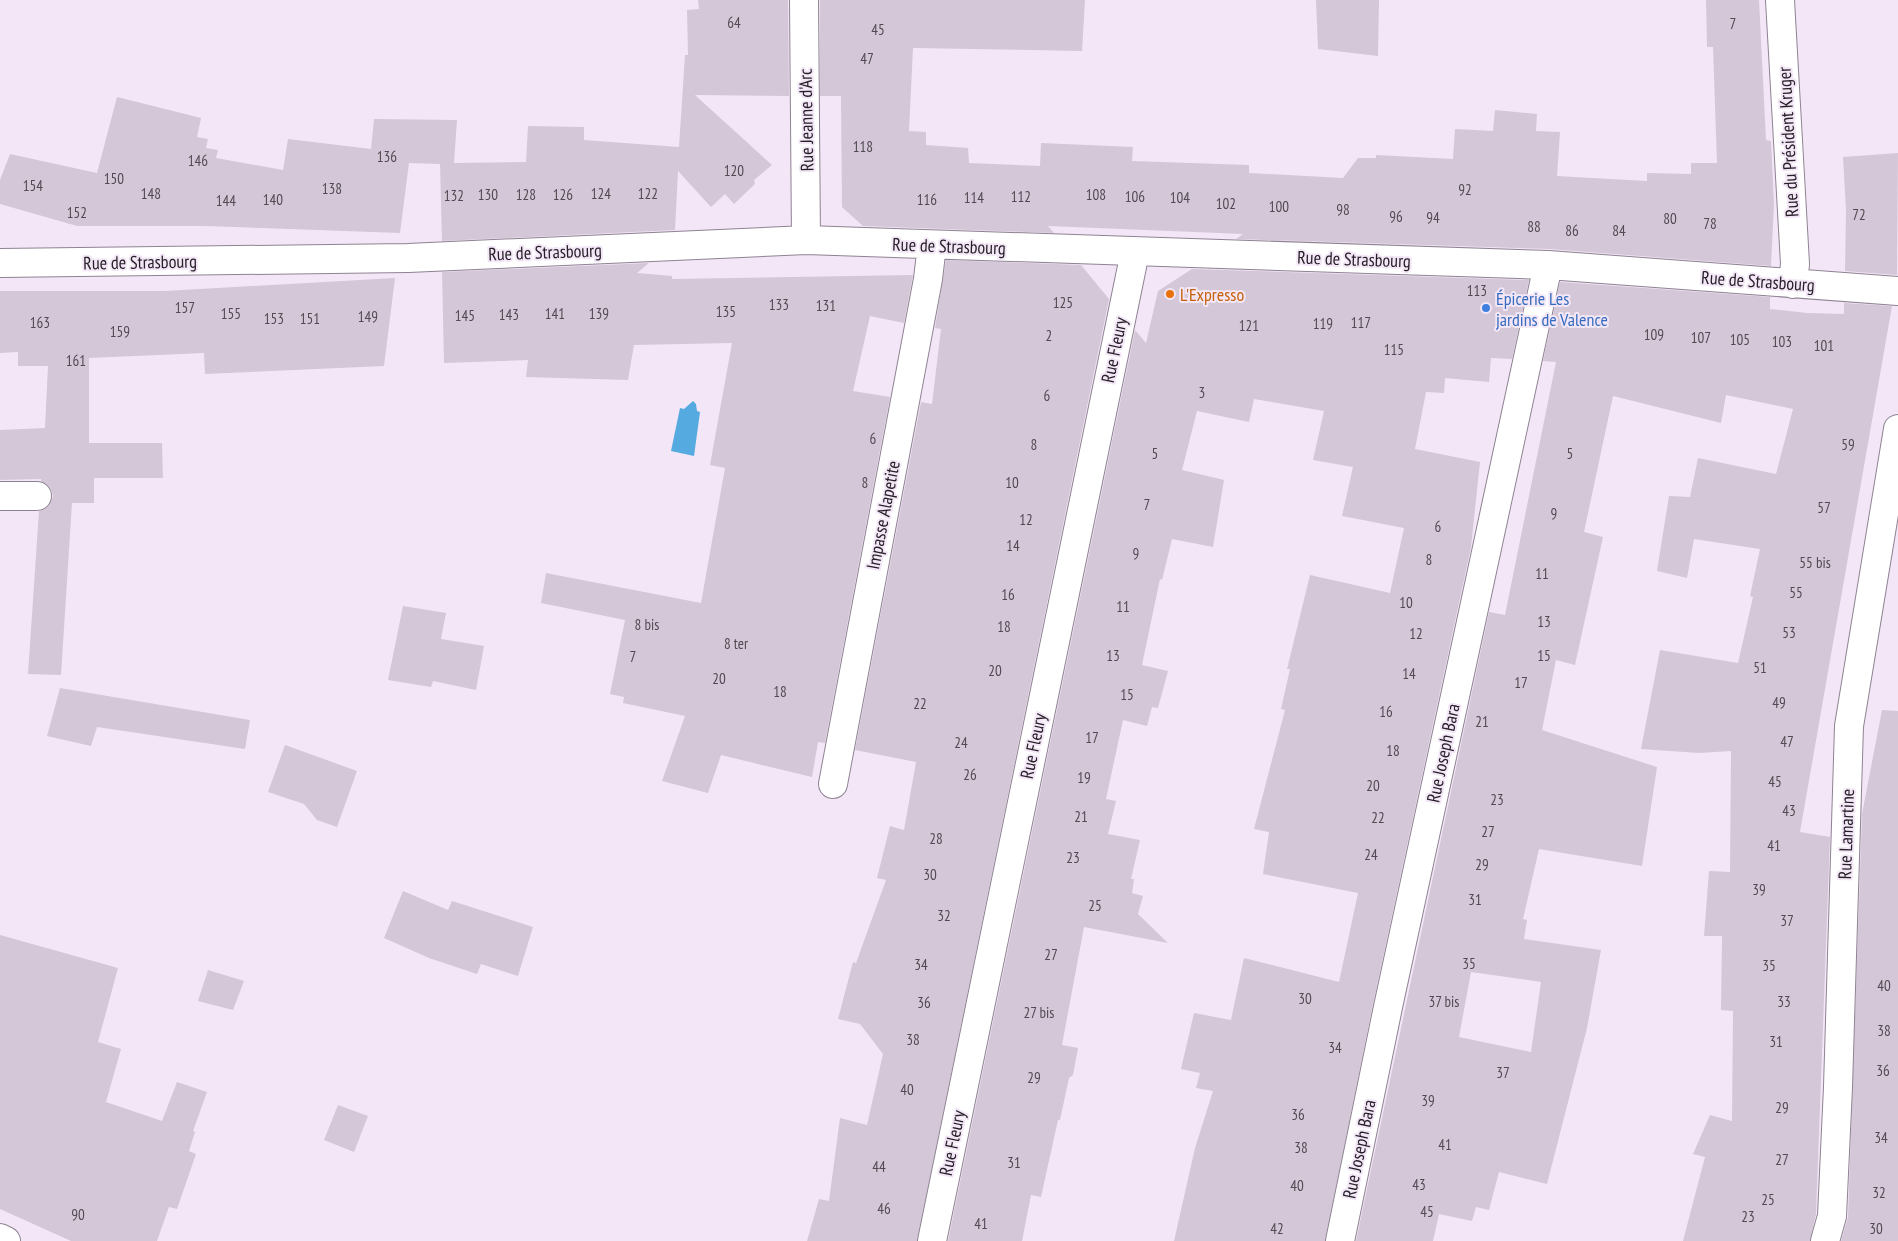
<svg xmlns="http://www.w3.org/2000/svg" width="1898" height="1241" font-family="'PT Sans Narrow',sans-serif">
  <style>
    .water { fill: #55aadf }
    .building { fill: #d4c7d7; fill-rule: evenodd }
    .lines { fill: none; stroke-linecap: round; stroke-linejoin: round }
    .minor-casing { stroke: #8e8392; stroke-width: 30 }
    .minor { stroke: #fff; stroke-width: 28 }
    .food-dot { fill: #e8710a; stroke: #f3e7f7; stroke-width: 2 }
    .shop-dot { fill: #3f7fe0; stroke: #f3e7f7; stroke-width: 2 }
    .labels { text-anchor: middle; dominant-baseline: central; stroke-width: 4; stroke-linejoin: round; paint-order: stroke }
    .number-label { font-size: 15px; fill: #514a52 }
    .street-label { font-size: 18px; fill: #252026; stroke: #f3e7f7 }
    .food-label { font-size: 18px; fill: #c56008; stroke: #f3e7f7; text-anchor: start }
    .shop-label { font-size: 18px; fill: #366cbe; stroke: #f3e7f7; text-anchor: start }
  </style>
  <rect width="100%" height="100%" fill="#f3e7f7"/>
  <path class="water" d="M693,401L696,404L697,411L700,412L694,456L671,451L680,408L684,409Z"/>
  <path class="building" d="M698,0H788L789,96L695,95L772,165L754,180L755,184L734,204L725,194L711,207L678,171L675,230L442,241L440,164L409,163L400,233L204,226H77L0,204V180L10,154L97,173L117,97L201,118L197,137L208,139L206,148L218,150L216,158L283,170L288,139L371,149L374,119L457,120L454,163L526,162L528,126L584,127V140L679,147L685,55H688L687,10L699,9Z
    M820,0H1085L1082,51L913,48L909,131L926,132V145L968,148L969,163L1040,166L1041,143L1133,147L1132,161L1249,165V173L1343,178L1358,158H1376V155L1453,159L1455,129L1493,131L1495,110L1537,114L1536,131L1560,132L1557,176L1647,181V173L1691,174V163H1717L1713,47H1707L1706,0H1759L1766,140L1771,141L1774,205L1771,266L1549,249L1236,239L1243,234L1048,226L1054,233L863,226L842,207L841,96H820Z
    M1316,0H1379L1378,56L1318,49Z
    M1898,153L1897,275L1845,271L1846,210L1843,157Z
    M946,260L1081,265L1109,299L917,1241H807L819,1199L829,1201L840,1118L867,1125L883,1054L860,1024L838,1019L853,962L856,963L886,880L877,878L890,826L904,830L916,762L855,750L921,402L932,404L941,329L935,328Z
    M649,263L637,273L672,276V279L913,275L904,323L870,316L853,391L890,397L825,743L818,742L812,777L721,755L708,793L662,781L685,716L623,703L624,697L610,694L625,620L541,603L546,573L701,603L725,468L710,465L732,343L634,345L628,380L526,377L528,360L444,363L442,272Z
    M1192,269L1529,280L1512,359L1491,358L1489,382L1445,378L1444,393L1426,392L1415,449L1480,462L1471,547L1373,1004L1325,1241H1174L1195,1148L1213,1091L1196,1088L1200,1073L1181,1069L1194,1013L1231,1020L1244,958L1339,982L1358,893L1263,874L1269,832L1254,829L1285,710L1281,709L1290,669H1287L1310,575L1390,593L1404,528L1342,516L1353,467L1313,460L1324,411L1254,399L1249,422L1197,411L1182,470L1224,480L1213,547L1172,539L1162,580L1160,579L1142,665L1168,671L1158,708L1152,707L1147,726L1123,720L1106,799L1116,801L1108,834L1140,840L1131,879H1134L1132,893L1143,896L1138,914L1168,943L1084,927L1062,1045L1078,1048L1073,1075L1069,1078L1060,1120H1058L1041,1197L1031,1195L1022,1241H948L1135,330L1146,343L1158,291Z
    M395,278L384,366L205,374L204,353L89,358V443H162L163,478H94V503H72L61,675L28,674L39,511L50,504L53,496L50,488L41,481V479L0,480V430L45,428L48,366H18V352L0,353V291H165Z
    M1560,282L1770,297V309L1807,313L1844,314V303L1892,306L1800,832L1830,837L1816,1214L1810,1241H1683L1705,1157L1693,1154L1710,1115L1732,1121L1733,1011L1721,1010L1722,936H1704L1709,871L1730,872L1731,751L1699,753L1641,749L1660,650L1738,663L1753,597L1750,596L1760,549L1694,539L1687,578L1657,571L1669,496L1690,497L1698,458L1776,474L1793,409L1726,395L1721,423L1613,396L1584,532L1603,537L1575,665L1556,660L1542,730L1657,767L1642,866L1539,849L1523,919L1527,920L1524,939L1601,950L1587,1028L1547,1184L1499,1172L1489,1210L1476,1207L1472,1221L1439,1214L1433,1241H1356L1489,612L1505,615L1556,362L1543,361ZM1471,972L1541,982L1531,1052L1459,1037Z
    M403,606L446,613L441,639L484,646L476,690L433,681L431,687L388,680Z
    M60,688L250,720L245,749L97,727L91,746L47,736Z
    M1882,710L1898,711V1241H1841L1848,1217L1862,814Z
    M285,745L357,771L337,827L317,820L304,804L268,792Z
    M403,891L448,910L452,901L533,927L518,976L481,964L477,974L429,958L384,938Z
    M0,935L118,968L98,1042L121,1049L106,1102L162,1121L177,1082L207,1092L193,1131L195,1132L189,1151L196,1154L177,1209L169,1207L157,1241H71L0,1209Z
    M208,970L244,981L233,1010L198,1001Z
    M338,1105L368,1116L354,1152L324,1140Z"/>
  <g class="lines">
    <g class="minor-casing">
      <path id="minor" d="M804,0L806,240
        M1780,0L1795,264L1793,284
        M0,263L408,258L806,240L1548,265L1898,291
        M0,496H37
        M833,784L928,279L932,245
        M0,1238L6,1241
        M932,1241L1135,252
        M1340,1241L1388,1007L1548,265
        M1825,1241L1832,1216L1838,1087L1849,726L1898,429"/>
    </g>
    <use href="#minor" class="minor"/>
  </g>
  <circle class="food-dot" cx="1170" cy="294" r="5"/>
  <circle class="shop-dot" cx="1486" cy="308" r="5"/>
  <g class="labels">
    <g class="number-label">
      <text x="734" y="22">64</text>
      <text x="1733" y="23">7</text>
      <text x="878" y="29">45</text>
      <text x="867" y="58">47</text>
      <text x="863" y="146">118</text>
      <text x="387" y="156">136</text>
      <text x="198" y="160">146</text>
      <text x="734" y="170">120</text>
      <text x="114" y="178">150</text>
      <text x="33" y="185">154</text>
      <text x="332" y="188">138</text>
      <text x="1465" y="189">92</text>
      <text x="151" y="193">148</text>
      <text x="601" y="193">124</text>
      <text x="648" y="193">122</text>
      <text x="488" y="194">130</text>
      <text x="526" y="194">128</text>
      <text x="563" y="194">126</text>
      <text x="1096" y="194">108</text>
      <text x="454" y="195">132</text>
      <text x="1021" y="196">112</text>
      <text x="1135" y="196">106</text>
      <text x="974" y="197">114</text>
      <text x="1180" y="197">104</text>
      <text x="273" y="199">140</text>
      <text x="927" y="199">116</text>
      <text x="226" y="200">144</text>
      <text x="1226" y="203">102</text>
      <text x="1279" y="206">100</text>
      <text x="1343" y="209">98</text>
      <text x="77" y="212">152</text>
      <text x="1859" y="214">72</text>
      <text x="1396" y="216">96</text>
      <text x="1433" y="217">94</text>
      <text x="1670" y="218">80</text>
      <text x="1710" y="223">78</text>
      <text x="1534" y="226">88</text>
      <text x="1572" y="230">86</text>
      <text x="1619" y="230">84</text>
      <text x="1477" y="290">113</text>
      <text x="1063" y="302">125</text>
      <text x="779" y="304">133</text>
      <text x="826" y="305">131</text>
      <text x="185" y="307">157</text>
      <text x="726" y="311">135</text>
      <text x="231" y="313">155</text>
      <text x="555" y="313">141</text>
      <text x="599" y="313">139</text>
      <text x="509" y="314">143</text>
      <text x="465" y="315">145</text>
      <text x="368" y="316">149</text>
      <text x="274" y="318">153</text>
      <text x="310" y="318">151</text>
      <text x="40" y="322">163</text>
      <text x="1361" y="322">117</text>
      <text x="1323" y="323">119</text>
      <text x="1249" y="325">121</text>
      <text x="120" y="331">159</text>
      <text x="1654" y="334">109</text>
      <text x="1049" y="335">2</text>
      <text x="1701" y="337">107</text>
      <text x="1740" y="339">105</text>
      <text x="1782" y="341">103</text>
      <text x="1824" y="345">101</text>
      <text x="1394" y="349">115</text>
      <text x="76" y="360">161</text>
      <text x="1202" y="392">3</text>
      <text x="1047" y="395">6</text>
      <text x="873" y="438">6</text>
      <text x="1034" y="444">8</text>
      <text x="1848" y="444">59</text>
      <text x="1155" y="453">5</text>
      <text x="1570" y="453">5</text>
      <text x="865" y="482">8</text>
      <text x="1012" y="482">10</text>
      <text x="1147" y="504">7</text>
      <text x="1824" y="507">57</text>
      <text x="1554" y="513">9</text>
      <text x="1026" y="519">12</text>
      <text x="1438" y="526">6</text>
      <text x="1013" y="545">14</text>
      <text x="1136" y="553">9</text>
      <text x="1429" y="559">8</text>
      <text x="1815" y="562">55 bis</text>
      <text x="1542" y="573">11</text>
      <text x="1796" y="592">55</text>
      <text x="1008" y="594">16</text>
      <text x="1406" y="602">10</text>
      <text x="1123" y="606">11</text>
      <text x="1544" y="621">13</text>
      <text x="647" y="624">8 bis</text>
      <text x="1004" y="626">18</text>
      <text x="1789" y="632">53</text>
      <text x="1416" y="633">12</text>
      <text x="736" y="643">8 ter</text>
      <text x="1113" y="655">13</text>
      <text x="1544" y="655">15</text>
      <text x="633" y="656">7</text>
      <text x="1760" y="667">51</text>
      <text x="995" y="670">20</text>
      <text x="1409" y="673">14</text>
      <text x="719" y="678">20</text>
      <text x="1521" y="682">17</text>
      <text x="780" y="691">18</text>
      <text x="1127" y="694">15</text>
      <text x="1779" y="702">49</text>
      <text x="920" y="703">22</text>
      <text x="1386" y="711">16</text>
      <text x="1482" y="721">21</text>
      <text x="1092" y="737">17</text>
      <text x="1787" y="741">47</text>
      <text x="961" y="742">24</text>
      <text x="1393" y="750">18</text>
      <text x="970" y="774">26</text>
      <text x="1084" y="777">19</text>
      <text x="1775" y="781">45</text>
      <text x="1373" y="785">20</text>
      <text x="1497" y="799">23</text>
      <text x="1789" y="810">43</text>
      <text x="1081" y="816">21</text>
      <text x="1378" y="817">22</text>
      <text x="1488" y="831">27</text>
      <text x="936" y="838">28</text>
      <text x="1774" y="845">41</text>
      <text x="1371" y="854">24</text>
      <text x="1073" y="857">23</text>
      <text x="1482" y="864">29</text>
      <text x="930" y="874">30</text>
      <text x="1759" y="889">39</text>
      <text x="1475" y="899">31</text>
      <text x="1095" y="905">25</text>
      <text x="944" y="915">32</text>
      <text x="1787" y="920">37</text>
      <text x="1051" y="954">27</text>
      <text x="1469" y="963">35</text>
      <text x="921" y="964">34</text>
      <text x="1769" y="965">35</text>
      <text x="1884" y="985">40</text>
      <text x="1305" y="998">30</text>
      <text x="1444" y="1001">37 bis</text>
      <text x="1784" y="1001">33</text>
      <text x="924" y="1002">36</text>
      <text x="1039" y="1012">27 bis</text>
      <text x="1884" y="1030">38</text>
      <text x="913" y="1039">38</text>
      <text x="1776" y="1041">31</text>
      <text x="1335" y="1047">34</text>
      <text x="1883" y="1070">36</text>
      <text x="1503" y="1072">37</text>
      <text x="1034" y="1077">29</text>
      <text x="907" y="1089">40</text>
      <text x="1428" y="1100">39</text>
      <text x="1782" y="1107">29</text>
      <text x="1298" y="1114">36</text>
      <text x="1881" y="1137">34</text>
      <text x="1445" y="1144">41</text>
      <text x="1301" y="1147">38</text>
      <text x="1782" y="1159">27</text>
      <text x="1014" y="1162">31</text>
      <text x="879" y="1166">44</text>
      <text x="1419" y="1184">43</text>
      <text x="1297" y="1185">40</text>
      <text x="1879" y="1192">32</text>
      <text x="1768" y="1199">25</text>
      <text x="884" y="1208">46</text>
      <text x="1427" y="1211">45</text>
      <text x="78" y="1214">90</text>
      <text x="1748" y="1216">23</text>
      <text x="981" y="1223">41</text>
      <text x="1277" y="1228">42</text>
      <text x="1876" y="1228">30</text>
    </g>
    <g class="street-label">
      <text transform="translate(806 120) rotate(-91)">Rue Jeanne d'Arc</text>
      <text transform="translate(1788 142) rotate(-93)">Rue du Président Kruger</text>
      <text transform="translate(949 246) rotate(2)">Rue de Strasbourg</text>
      <text transform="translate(545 252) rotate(-2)">Rue de Strasbourg</text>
      <text transform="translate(1354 259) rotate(2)">Rue de Strasbourg</text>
      <text transform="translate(140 262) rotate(-1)">Rue de Strasbourg</text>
      <text transform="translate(1758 281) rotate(4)">Rue de Strasbourg</text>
      <text transform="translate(1114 350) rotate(-78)">Rue Fleury</text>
      <text transform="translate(883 515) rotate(-79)">Impasse Alapetite</text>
      <text transform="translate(1033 746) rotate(-78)">Rue Fleury</text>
      <text transform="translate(1443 753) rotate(-78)">Rue Joseph Bara</text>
      <text transform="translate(1846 834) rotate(-88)">Rue Lamartine</text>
      <text transform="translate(952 1143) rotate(-78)">Rue Fleury</text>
      <text transform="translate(1359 1149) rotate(-78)">Rue Joseph Bara</text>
    </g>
    <g class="food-label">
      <text x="1180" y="294">L'Expresso</text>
    </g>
    <g class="shop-label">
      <text x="1496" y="298">Épicerie Les<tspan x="1496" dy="21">jardins de Valence</tspan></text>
    </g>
  </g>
</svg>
